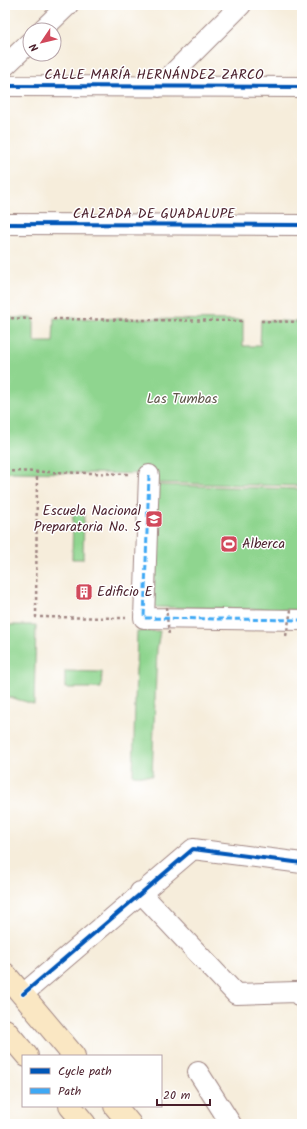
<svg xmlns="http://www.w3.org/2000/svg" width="307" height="1129" font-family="Kalam,sans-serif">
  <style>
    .green { fill: #8fd58f; stroke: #6c7a5d }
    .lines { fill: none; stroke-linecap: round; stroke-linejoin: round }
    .street-casing { stroke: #a08683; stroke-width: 22 }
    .secondary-casing { stroke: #a08683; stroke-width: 24 }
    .path { stroke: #a08683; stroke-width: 2.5; stroke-dasharray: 3 3; stroke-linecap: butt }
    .street { stroke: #fff; stroke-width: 20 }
    .secondary { stroke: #fae7c3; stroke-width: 22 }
    .path-bridge { stroke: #a08683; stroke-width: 2.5; stroke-dasharray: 3 3; stroke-linecap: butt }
    .quiet { stroke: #3fa9f5; stroke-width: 3; stroke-dasharray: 6 3; stroke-linecap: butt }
    .cycleway-casing { stroke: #fff; stroke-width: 6 }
    .cycleway { stroke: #0057b8; stroke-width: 4 }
    .labels { text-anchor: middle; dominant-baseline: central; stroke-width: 3; stroke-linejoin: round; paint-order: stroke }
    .street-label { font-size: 14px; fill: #4a1f2b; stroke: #fff }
    .park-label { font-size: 14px; fill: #5f5649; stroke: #fff }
    .poi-label { font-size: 14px; fill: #4a1f2b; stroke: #fff; text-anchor: start }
  </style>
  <rect width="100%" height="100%" fill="#fff"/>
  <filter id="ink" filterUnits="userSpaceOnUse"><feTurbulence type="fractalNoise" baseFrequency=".025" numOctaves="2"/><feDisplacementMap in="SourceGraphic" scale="8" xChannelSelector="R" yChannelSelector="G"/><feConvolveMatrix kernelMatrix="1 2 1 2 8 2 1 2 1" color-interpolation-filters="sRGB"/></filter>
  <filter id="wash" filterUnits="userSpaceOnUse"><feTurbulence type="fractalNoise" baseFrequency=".012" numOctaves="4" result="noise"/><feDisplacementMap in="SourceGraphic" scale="16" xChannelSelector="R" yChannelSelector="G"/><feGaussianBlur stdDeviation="0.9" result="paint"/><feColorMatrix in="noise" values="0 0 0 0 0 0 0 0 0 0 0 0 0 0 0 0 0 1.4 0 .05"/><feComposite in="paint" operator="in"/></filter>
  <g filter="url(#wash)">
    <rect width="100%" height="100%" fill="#f6eddb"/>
    <path class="green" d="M5,318H34V342H53L54,318L243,320V346H260L261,320L302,322V486L156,483V474L5,472Z
      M156,485L302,489V599L296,610L154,607Z
      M73,511H84L83,559H72Z
      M5,625H36L34,704L5,696Z
      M137,631H160L157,649L152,776L133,775Z
      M65,671L102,672L101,688H65Z"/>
  </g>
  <g filter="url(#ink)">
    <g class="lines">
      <g class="street-casing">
        <path id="street" d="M42,30L68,5
          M5,66L30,42
          M5,86L302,87
          M159,87L241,5
          M5,224L302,225
          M149,475L144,618L302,620
          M140,892L236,994L296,992L302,998
          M23,994L193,849L302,863
          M198,1072L231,1124"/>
      </g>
      <g class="secondary-casing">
        <path id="secondary" d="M5,974L74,1056
          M5,1030L27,1056
          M70,1106L85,1124
          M115,1106L130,1124"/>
      </g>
      <path class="path" d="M5,318L34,319
        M53,319L243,321
        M261,321L302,322
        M5,471L130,474
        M37,471L36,617L126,618"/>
      <use href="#street" class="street"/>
      <use href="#secondary" class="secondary"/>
      <path class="path-bridge" d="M166,607L169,635
        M286,636L291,610"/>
      <path class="quiet" d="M149,475L144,618L302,620"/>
      <g class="cycleway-casing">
        <path id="cycleway" d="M5,86L302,87
          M5,224L302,225
          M23,994L193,849L302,863"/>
      </g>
      <use href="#cycleway" class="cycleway"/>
    </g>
  </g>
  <defs>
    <g id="school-square" transform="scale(0.9)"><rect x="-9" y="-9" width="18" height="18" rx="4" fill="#d1495b" stroke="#fff"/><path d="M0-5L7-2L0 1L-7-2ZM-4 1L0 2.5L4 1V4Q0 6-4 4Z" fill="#fff"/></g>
    <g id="stadium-square" transform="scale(0.9)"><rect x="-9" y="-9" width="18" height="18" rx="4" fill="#d1495b" stroke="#fff"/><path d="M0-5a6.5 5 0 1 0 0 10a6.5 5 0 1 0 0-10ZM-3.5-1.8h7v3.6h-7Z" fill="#fff"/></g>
    <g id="building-square" transform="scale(0.9)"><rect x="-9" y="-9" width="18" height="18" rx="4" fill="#d1495b" stroke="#fff"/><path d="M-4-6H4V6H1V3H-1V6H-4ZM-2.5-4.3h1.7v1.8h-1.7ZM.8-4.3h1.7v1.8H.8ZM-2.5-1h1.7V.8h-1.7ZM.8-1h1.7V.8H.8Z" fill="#fff"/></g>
  </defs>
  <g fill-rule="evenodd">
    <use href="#school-square" x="154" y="519"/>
    <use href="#stadium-square" x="229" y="544"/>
    <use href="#building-square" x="84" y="592"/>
  </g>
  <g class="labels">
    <g class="street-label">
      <text x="154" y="75">CALLE MARÍA HERNÁNDEZ ZARCO</text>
      <text x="154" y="214">CALZADA DE GUADALUPE</text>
    </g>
    <g class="park-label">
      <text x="182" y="399">Las Tumbas</text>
    </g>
    <g class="poi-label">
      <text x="141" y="511" text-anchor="end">Escuela Nacional<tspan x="141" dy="16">Preparatoria No. 5</tspan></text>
      <text x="242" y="544">Alberca</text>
      <text x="97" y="592">Edificio E</text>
    </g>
  </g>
  <rect width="307" height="1129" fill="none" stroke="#fff" stroke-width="20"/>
  <rect x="22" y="1055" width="140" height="52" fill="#ffffff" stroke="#b7a5aa"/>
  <rect x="30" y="1068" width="20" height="6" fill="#0057b8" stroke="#b7a5aa"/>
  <text x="58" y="1075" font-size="12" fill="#4a1f2b">Cycle path</text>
  <rect x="30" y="1088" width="20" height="6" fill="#3fa9f5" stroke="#b7a5aa"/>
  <text x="58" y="1095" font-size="12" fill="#4a1f2b">Path</text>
  <g transform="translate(42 42) rotate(235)"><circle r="19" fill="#ffffff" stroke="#b7a5aa"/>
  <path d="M0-3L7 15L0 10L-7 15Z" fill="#d1495b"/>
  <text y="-6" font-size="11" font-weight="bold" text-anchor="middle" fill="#4a1f2b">N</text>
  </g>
  <path d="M157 1099v6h53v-6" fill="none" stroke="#4a1f2b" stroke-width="2"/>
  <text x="163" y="1099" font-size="12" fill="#4a1f2b" stroke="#ffffff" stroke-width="3" paint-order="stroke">20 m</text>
</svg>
